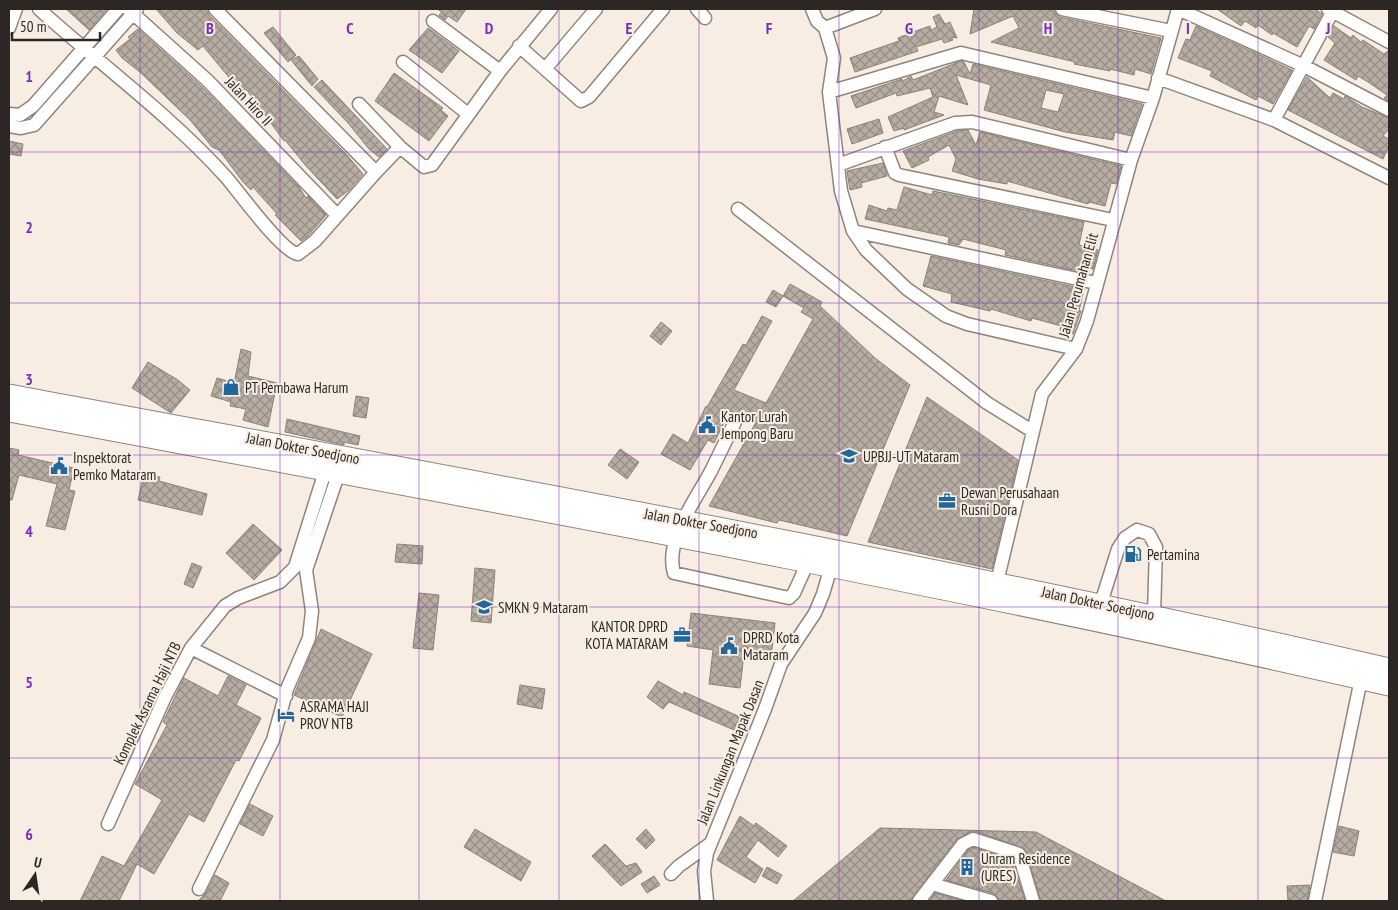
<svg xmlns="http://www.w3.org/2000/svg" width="1398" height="910" font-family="'PT Sans Narrow',sans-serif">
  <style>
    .building { fill: url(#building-cross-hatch); stroke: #8c8278; fill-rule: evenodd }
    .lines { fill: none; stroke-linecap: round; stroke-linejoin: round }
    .minor-casing { stroke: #90857c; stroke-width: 15 }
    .highway-casing { stroke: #90857c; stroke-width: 21 }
    .minor { stroke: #fff; stroke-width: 12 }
    .highway { stroke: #fff; stroke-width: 19 }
    .grid { fill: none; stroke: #7b2cbf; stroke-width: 1; stroke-opacity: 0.55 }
    .labels { text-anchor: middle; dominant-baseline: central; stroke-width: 4; stroke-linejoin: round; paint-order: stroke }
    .street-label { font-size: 15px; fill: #2c2724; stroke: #f8ede2 }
    .poi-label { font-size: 15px; fill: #2c2724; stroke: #f8ede2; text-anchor: start }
    .grid-label { font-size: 16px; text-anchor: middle; font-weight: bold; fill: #7b2cbf; stroke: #f8ede2; stroke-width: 4; stroke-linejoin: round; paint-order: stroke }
  </style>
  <defs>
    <pattern id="building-cross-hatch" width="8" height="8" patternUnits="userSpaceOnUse" patternTransform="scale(1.25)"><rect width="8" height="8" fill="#b8ada3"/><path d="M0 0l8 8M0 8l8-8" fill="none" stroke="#968d85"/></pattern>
  </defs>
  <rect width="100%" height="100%" fill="#f8ede2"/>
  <path class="building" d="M66,9H107L89,30Z
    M156,9H206L209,15L346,154L363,174L348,191L337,199L306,166L285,140L284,141L246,89L241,92L203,46L198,50L177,33Z
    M437,9H466L457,22L448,16L445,20L439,15L442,12Z
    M974,9H1052L1060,17L1161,38L1151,74L1135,69L1134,75L1110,69V71L1074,64L1075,62L991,42L1019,28L1013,16L970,34Z
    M1217,9H1315L1322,14L1314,29L1309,26L1297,47L1273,33L1272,35L1258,25L1256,28L1245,21L1241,26Z
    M939,14L945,24L950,22L957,38L951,37L953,40L944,43L942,39L916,47L918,51L855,72L850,58L899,41L898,38L913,32L930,26L931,30L937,27L933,17Z
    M1196,26L1292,70L1273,104L1258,96L1256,100L1210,76L1212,71L1178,58L1186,39L1190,40Z
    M1334,26L1351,38L1353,35L1361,42L1363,40L1384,54L1389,50V101L1384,98L1387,95L1368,82L1358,76L1356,80L1324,60L1335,43L1328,37Z
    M273,27L296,55L288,62L264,33Z
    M428,28L459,51L442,73L409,50Z
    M138,29L201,86L299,187L306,198L308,196L326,215L308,236L301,241L275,215L277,214L253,187L251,190L243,182L219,150L212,147L191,121L141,73L122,58L116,50L130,39L128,37Z
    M299,56L318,79L312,86L291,60Z
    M961,61L964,62L970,74L973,64L1142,104L1131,136L1115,132L1113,140L1065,132L984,110L991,85L956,75L968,105L939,96L934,112L944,115L904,130V128L894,131L888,117L933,97L930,88L897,96L896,93L856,108L851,96L902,79L903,81L911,76L913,80ZM1046,90L1064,94L1058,112L1041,108Z
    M394,73L443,108L441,110L448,116L429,141L375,101Z
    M1307,77L1330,98L1333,93L1344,99L1345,96L1362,107L1389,118V129L1383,136L1389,139V146L1383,159L1288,110Z
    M322,80L387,149L379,157L369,149L348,123L314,87Z
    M879,119L883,133L852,144L847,129Z
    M968,130L976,145L980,132L1121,166L1116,184L1111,183L1105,206L1089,202L1088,204L1007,181V184L978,179L952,171L956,159L949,145L928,157L929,160L912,168L903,151L957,131Z
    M9,141L23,144L21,156L9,154Z
    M883,163L887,176L861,183L862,187L850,190L847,171Z
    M904,187L932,195L933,191L1084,222L1079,245L1098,250L1093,269L1088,268L1087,273L1005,255L1006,250L963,239L959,245L948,243L949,237L865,219L869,205L887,211L888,208L897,210Z
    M931,256L1084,289L1079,311H1081L1073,334L1060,330L1061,326L1032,318L1031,321L991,309L990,311L951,302L952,294L923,286Z
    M790,284L822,302L820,306L875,358L910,385L847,536L779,520L777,523L709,506L756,422L730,411L714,443L708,440L690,470L661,454L673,434L688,443L706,406L707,407L743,344L746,345L762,316L772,321L734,390L766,403L813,319L801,312L804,308L783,296Z
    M773,290L783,296L776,307L766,302Z
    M661,322L672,331L661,345L650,336Z
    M241,349L251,352L248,376L277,383L268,427L243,420L246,409L230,406L231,402L211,396L217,378L234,383Z
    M148,362L178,380L190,390L171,413L132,388Z
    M356,396L369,398L366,418L353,416Z
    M927,397L1018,460L992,569L868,542Z
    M287,419L360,436L358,445L344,442V445L285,432Z
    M9,448L19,450L18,455L74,468L69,490L75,491L65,530L46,526L57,484L19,475L12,500H9Z
    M620,449L639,462L627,479L608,465Z
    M144,474L160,477L159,481L207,494L202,515L138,500Z
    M253,524L282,550L254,580L226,553Z
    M397,544L423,546L422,564L395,562Z
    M192,563L202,567L193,588L184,584Z
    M475,568L495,570L491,623L471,621Z
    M419,593L439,595L433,650L413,648Z
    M691,613L775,623L771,657L744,654L740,688L709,684L713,650L687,646Z
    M321,629L372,654L342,717L294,695Z
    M228,676L246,685L236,705L261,718L239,761L236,760L204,822L189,814L154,874L137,864L119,901H80L102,856L124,866L162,800L135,784L167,725L163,722L184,678L218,696Z
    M658,681L683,695L684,692L747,720L741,733L669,702L663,709L647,697Z
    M520,685L545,689L542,709L517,704Z
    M250,804L273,816L263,836L240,824Z
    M740,816L754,826L756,823L787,846L778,857L758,840L746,857L763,869L755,883L717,860Z
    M1339,826L1359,831L1354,856L1333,852Z
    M880,828L1036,832L1166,901H1041L1025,849L975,831L957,839L913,896L911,901H793Z
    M475,829L531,862L521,881L464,847Z
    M646,829L655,840L646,849L636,839Z
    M605,844L626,866L636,863L642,872L621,886L592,856Z
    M974,848L1012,860L1025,901H999L993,893L946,880L968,850Z
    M767,867L782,875L777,884L762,876Z
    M215,875L229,883L220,901H198L206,893Z
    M654,876L660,885L647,893L641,884Z
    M1310,885L1307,901H1288L1287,886Z
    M935,893L963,901H929Z"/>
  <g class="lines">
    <g class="minor-casing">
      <path id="minor" d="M39,9C101,65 170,115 226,177C239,192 282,252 298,254L315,241L376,172L215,9
        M128,9L207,80L337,215
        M697,9L705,18
        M812,9L817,21L825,28L875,9
        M1062,9L1171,31
        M1178,9L1304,66L1389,110
        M1328,9L1389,42
        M433,21L500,71
        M9,28L16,9
        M825,28L834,58L829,92
        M519,46L581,101L589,97L663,9
        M403,62L468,114
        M545,69L596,9
        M1158,78L1274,120L1389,178
        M359,104L400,147L376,172
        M9,114L20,115L33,106L118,9
        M1274,120L1334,9
        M9,126L21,128L34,125L137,9
        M400,147L424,167L432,165L500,71L551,9
        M885,147L895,173L899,175L1113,220
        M838,165L955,123L972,122L1131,160
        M738,209L987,403L1032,431
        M853,231L1096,283
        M1076,349L967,324L946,316L907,289L866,250L853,231L841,191L829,92L961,53L1153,98
        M735,422C727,438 719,455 711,471C697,498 664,540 674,573L789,598L794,593L808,562
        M306,570L341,466
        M997,582L1042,394L1076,349L1087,321L1131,160L1153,98L1178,9
        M1101,603L1118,549L1125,538L1137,530L1149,534L1156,547L1154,614
        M191,648L286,696
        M108,824L165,697L191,648L225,606L238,598L280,582L295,567L327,465
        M671,874L679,866L711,843
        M932,884L991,901
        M199,889L273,740L287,689L309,638L312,611L306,570
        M707,901L704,871L707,853L765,709L781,664L815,613L823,594L831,567
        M919,901L963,844L973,839L1019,854L1033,901
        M1315,901L1361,679"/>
    </g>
    <g class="highway-casing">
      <path id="highway" d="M9,394C470,480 932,562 1389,668
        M9,412C470,498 932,581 1389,686"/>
    </g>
    <use href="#minor" class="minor"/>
    <use href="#highway" class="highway"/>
  </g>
  <path class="grid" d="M140,9V901M280,9V901M419,9V901M559,9V901M699,9V901M839,9V901M979,9V901M1118,9V901M1258,9V901M9,152H1389M9,303H1389M9,455H1389M9,607H1389M9,758H1389"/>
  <defs>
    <g id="shop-bare" transform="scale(1.35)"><path d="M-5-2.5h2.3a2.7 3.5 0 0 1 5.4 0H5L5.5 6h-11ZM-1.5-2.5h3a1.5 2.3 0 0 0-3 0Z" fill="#22679c" stroke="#f8ede2" stroke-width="2.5" paint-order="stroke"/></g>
    <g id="civic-bare" transform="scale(1.35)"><path d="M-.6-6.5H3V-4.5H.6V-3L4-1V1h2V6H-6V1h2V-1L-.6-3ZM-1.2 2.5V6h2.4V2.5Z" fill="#22679c" stroke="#f8ede2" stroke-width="2.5" paint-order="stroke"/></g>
    <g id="university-bare" transform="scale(1.35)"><path d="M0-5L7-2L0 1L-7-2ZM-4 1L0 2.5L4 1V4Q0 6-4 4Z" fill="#22679c" stroke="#f8ede2" stroke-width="2.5" paint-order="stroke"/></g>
    <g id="office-bare" transform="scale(1.35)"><path d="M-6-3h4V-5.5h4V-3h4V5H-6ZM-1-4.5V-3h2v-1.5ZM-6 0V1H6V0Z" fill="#22679c" stroke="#f8ede2" stroke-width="2.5" paint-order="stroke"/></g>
    <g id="fuel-bare" transform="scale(1.35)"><path d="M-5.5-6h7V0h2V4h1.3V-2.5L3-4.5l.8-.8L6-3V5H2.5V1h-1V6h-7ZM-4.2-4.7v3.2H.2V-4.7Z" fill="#22679c" stroke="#f8ede2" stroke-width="2.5" paint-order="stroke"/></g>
    <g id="school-bare" transform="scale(1.35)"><path d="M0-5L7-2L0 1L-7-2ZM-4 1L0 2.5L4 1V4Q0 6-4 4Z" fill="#22679c" stroke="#f8ede2" stroke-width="2.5" paint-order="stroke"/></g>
    <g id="hotel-bare" transform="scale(1.35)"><path d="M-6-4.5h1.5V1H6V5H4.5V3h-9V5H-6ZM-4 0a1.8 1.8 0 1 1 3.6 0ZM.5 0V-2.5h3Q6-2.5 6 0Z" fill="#22679c" stroke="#f8ede2" stroke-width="2.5" paint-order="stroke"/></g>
    <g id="building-bare" transform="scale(1.35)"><path d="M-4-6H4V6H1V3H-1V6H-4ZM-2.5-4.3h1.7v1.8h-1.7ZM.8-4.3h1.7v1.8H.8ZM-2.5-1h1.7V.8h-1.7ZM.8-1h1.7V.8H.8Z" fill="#22679c" stroke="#f8ede2" stroke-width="2.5" paint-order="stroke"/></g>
  </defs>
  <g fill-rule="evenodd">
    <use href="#shop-bare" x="231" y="387"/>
    <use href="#civic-bare" x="707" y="425"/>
    <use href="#university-bare" x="849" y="456"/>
    <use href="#civic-bare" x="59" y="466"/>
    <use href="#office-bare" x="947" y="501"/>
    <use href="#fuel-bare" x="1133" y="554"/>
    <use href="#school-bare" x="484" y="607"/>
    <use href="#office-bare" x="682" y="635"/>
    <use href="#civic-bare" x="729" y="646"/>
    <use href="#hotel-bare" x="286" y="715"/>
    <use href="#building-bare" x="967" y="867"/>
  </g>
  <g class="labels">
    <g class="street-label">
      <text transform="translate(249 101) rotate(47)">Jalan Hiro II</text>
      <text transform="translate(1078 285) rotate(-74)">Jalan Perumahan Elit</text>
      <text transform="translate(303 448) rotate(11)">Jalan Dokter Soedjono</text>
      <text transform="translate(701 523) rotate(10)">Jalan Dokter Soedjono</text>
      <text transform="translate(1098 603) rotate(12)">Jalan Dokter Soedjono</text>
      <text transform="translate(147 703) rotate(-64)">Komplek Asrama Haji NTB</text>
      <text transform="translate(730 752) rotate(-68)">Jalan Linkungan Mapak Dasan</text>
    </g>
    <g class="poi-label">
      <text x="245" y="387">PT Pembawa Harum</text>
      <text x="721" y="416">Kantor Lurah<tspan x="721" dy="17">Jempong Baru</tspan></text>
      <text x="863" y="456">UPBJJ-UT Mataram</text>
      <text x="73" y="457">Inspektorat<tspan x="73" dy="17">Pemko Mataram</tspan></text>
      <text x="961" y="492">Dewan Perusahaan<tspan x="961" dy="17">Rusni Dora</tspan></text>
      <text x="1147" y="554">Pertamina</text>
      <text x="498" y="607">SMKN 9 Mataram</text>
      <text x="668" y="626" text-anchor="end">KANTOR DPRD<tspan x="668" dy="17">KOTA MATARAM</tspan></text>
      <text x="743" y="637">DPRD Kota<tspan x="743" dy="17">Mataram</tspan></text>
      <text x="300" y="706">ASRAMA HAJI<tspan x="300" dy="17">PROV NTB</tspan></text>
      <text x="981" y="858">Unram Residence<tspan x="981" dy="17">(URES)</tspan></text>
    </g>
  </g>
  <g class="grid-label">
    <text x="210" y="34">B</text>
    <text x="350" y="34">C</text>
    <text x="489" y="34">D</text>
    <text x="629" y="34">E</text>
    <text x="769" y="34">F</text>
    <text x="909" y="34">G</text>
    <text x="1048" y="34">H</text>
    <text x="1188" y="34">I</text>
    <text x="1328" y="34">J</text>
    <text x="29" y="82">1</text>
    <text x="29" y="233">2</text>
    <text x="29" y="385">3</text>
    <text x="29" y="537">4</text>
    <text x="29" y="688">5</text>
    <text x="29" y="840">6</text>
  </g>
  <rect width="1398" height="910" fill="none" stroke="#2c2724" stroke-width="20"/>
  <g transform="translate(35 875) rotate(13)" stroke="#f8ede2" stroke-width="4" paint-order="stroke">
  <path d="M0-4L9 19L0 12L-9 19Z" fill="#2c2724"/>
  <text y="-8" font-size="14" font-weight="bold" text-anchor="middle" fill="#2c2724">U</text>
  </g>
  <path d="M12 32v8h88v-8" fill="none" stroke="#2c2724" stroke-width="2.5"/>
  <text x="20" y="32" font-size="15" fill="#2c2724" stroke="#f8ede2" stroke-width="4" paint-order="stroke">50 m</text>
</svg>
